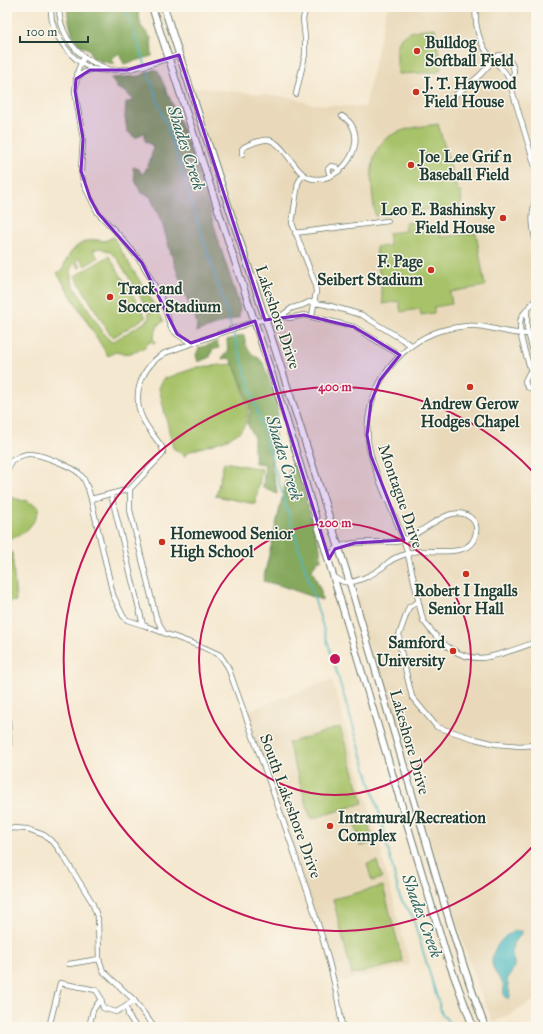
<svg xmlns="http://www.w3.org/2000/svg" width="543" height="1034" font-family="'IM FELL Great Primer',serif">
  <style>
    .built { fill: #e9d9ba }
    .green { fill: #a7c269; stroke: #63804e; fill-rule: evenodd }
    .forest { fill: #85a85d; stroke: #527248 }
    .water { fill: #49b8bf; stroke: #347a7a }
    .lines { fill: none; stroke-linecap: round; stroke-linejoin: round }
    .stream { stroke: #49b8bf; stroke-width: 1.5 }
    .minor-casing { stroke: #6a796b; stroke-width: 6 }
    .secondary-casing { stroke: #6a796b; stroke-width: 8 }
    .minor { stroke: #fff; stroke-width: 4.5 }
    .secondary { stroke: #fff; stroke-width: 6 }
    .marked { fill: #7b2cbf; fill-opacity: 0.2; stroke: #7b2cbf; stroke-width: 3; stroke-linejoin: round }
    .ring { fill: none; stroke: #c2185b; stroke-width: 2 }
    .poi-dot { fill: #c8321e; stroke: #fbf7ec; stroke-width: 1.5 }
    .labels { text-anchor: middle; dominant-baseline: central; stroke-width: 3; stroke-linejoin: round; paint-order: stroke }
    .poi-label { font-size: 16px; font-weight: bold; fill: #1f3d34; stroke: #fbf7ec; text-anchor: start }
    .street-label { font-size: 16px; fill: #1f3d34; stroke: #fbf7ec }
    .water-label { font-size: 17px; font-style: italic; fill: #2c625e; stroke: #fbf7ec }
    .centre { fill: #c2185b; stroke: #fbf7ec; stroke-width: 2 }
    .ring-label { font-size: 12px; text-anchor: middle; font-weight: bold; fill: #c2185b; stroke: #fbf7ec; stroke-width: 3; stroke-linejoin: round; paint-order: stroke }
  </style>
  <rect width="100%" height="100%" fill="#fbf7ec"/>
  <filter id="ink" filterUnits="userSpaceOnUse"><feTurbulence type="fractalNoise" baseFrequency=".025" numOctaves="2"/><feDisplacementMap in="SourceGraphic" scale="8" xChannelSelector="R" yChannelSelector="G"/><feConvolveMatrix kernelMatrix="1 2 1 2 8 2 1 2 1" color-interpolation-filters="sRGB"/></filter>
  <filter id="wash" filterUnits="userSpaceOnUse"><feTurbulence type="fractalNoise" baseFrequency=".012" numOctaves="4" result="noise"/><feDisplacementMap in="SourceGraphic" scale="16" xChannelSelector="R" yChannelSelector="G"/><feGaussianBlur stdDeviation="0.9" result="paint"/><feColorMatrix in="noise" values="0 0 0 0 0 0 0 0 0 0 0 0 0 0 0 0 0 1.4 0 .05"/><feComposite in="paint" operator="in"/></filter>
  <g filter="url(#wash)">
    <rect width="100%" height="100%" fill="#f5e8d0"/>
    <path class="built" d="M387,7H536V1000L493,1023L476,982L189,87L290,97L311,104L365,107Z
      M332,680L369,806L410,965L334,984L314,913L244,712Z"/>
    <path class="green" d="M435,28C436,42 440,55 441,69L438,72L398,74C394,37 398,31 435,28Z
      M438,124L458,192H461L462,201L454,213L441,214L439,208L375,216C372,188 363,146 396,133C409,127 425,126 438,124Z
      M420,221L421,229L439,227L441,237L476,233L485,286L450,292L452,304L434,307V313L421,315L420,309L401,312L399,301L383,304L376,247L390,246L388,233L405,231V223Z
      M113,237L164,321L158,325L153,339L156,342L154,344L151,341C142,352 128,356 115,352L108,356L57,273L63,269C67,255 76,242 92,240C103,239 101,244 113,237ZM100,248L110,252L117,258L147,308L150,319L112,342L105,336L102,331L72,283C71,276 69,269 74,263L79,268L81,267L76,260L80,258L85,266L98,258L93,250Z
      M109,256L146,317L112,338L75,276Z
      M234,364C240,384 260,421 235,435C224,442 201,447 188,452L185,456L173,448L159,388L163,379L198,367Z
      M224,462L262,469L255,504L216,496Z
      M7,496L24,501L25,500L39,507C36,524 24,536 7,540Z
      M7,552H12L16,601L7,602Z
      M340,727L363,803L311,819L288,743Z
      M368,821L373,843L360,846L355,824Z
      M377,861L382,878L372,881L367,864Z
      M383,886L403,962L352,975L333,899Z"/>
    <path class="forest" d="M67,7H137L141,26L151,38L152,56L124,64L119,53L111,59L115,64L100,61L91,57L90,50C87,48 84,47 81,46C71,39 68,18 67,7Z
      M155,69L159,73L179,120L200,176L220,246L240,307L239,317L196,332L197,325L195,317L186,297L173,260L162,223L150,196L141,193L135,180L133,167L139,169L142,175C149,166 152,157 153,146L145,141V132L137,137H134L127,131L125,117L126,102L134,101L126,92L117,88L111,78L139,76Z
      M244,335L246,346L248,348L252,354L259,358L263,363L276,400L278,414L274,429L276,441C265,460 276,474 277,494L263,487L265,464L255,463L254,454V438L247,423C249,418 250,413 249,407C247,396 237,366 229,358L222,359L224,355L228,353L227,340Z
      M217,342L219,348L212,350L210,357L198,362L196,355L199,348Z
      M294,460L320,548L321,560L317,561L312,570L321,591L322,600L279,585L263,581L286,481C288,474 289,465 294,460Z"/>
    <path class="water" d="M515,931H522L523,932L513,943L512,956L514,962V968L507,980L510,995L509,999C500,995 506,989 502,982C498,976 493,971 492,963C491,950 504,934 515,931Z"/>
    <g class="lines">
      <path class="stream" d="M125,7L176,153L242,361L378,808L400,898L412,915L442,1014L454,1027"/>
    </g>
  </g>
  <g filter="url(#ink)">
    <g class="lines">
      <g class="minor-casing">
        <path id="minor" d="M51,7C50,22 55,34 64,46C76,62 91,73 111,70C117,69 123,70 129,69C146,66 163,60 179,55
          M59,7C59,29 71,50 91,61C97,65 104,67 111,70
          M476,7C474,24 479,42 489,55C495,63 503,68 508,77L536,170
          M530,7L536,16
          M84,57L78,70L75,91L83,139L81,171L84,185L98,213L120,236L142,263L161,297L171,328L177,334L191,343
          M76,79L83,73L93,69
          M296,94L305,55V38L303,19L306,7
          M440,106C454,96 469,86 482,73C488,67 492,60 499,55C508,57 514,64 514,73L509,81
          M242,154V149L244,147C250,144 258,141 264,140C283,137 293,173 310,178C337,186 367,148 351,124C349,121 345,118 342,116
          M303,174L298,183L292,223L315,283L316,292L312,316
          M330,176L328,169L331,166L336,167L339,171
          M536,199C530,215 533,228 536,244
          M295,233L388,221
          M527,311V328L536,363
          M281,316L290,318L304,315L354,327L400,355
          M536,334C527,334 518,334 509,332C495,330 482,324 467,326C457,327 444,329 434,333C387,352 357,406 371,456C379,485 394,512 404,541C412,566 416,594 423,620C436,639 455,658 480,658C494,658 522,647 536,642
          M536,371L529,373L525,381L527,387L536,390
          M531,372C528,359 515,329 522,316C526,310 532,305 536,299
          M9,468L11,461C17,458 22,454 29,454C39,453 73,467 80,474C86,480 89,491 91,499
          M130,489L91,499L113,595L123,616L127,620L143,625
          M111,494L143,625L164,633
          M329,559C335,535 383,545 401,541C421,536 453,499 472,519C475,522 477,527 476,532C473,558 438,550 421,551C414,551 405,554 398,557C391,559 388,563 383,567C374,574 355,584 344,582C340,581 336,578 333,576
          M418,602L409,607L399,635L400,647L412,697L437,727L475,739L496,744L520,746L536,745
          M7,716L8,720L9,745L7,765
          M7,830L12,828L28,829L44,835L55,844L64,857L92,902L98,919L99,959L103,971L134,1000L154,1027
          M69,964L99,959
          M134,1000L125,1007L128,1012V1015L136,1027
          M49,1027L60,983L96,990L101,998L103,1008L116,1012L125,1007
          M89,1027L93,1010L101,999
          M342,1027C335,971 316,916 298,864C276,798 251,732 228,667L220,655L205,648L164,633L156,617L130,510V489L162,455L163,452L162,447C155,437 145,426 141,415C132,392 143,365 165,353L255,321L265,320L281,316L292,308L303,305L309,302L327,305L362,315L411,345"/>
      </g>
      <g class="secondary-casing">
        <path id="secondary" d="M152,7L286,418L446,954L473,1027
          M164,7C225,198 289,388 349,580C376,669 401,759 428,848C445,908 463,968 485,1027"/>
      </g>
      <use href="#minor" class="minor"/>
      <use href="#secondary" class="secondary"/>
    </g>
  </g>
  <path class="marked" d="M179,55L265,320L304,315L354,327L400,355L380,380L371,402L367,435L371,456L404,540L355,543L335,549L329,559L255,321L191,343L177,334L142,263L98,213L90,198L81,171L83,139L75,91L76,79L90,70H127Z"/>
  <g class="ring">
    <circle cx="335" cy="659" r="136"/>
    <path d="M536 843A272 272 0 1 1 536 475"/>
  </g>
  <g class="poi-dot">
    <circle cx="417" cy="51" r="4"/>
    <circle cx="416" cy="92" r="4"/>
    <circle cx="411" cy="165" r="4"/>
    <circle cx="503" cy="218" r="4"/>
    <circle cx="431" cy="270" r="4"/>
    <circle cx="110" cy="297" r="4"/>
    <circle cx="470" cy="387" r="4"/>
    <circle cx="162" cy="542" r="4"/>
    <circle cx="466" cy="574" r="4"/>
    <circle cx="453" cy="651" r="4"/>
    <circle cx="330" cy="826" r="4"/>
  </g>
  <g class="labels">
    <g class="poi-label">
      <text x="425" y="42">Bulldog<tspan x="425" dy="18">Softball Field</tspan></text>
      <text x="424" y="83">J. T. Haywood<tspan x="424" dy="18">Field House</tspan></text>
      <text x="419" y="156">Joe Lee Grif n<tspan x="419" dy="18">Baseball Field</tspan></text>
      <text x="495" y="209" text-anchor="end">Leo E. Bashinsky<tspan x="495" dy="18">Field House</tspan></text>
      <text x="423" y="261" text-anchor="end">F. Page<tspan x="423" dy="18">Seibert Stadium</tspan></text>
      <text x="118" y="288">Track and<tspan x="118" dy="18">Soccer Stadium</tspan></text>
      <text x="470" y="403" text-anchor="middle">Andrew Gerow<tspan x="470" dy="18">Hodges Chapel</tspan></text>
      <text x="170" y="533">Homewood Senior<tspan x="170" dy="18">High School</tspan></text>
      <text x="466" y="590" text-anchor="middle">Robert I Ingalls<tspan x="466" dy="18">Senior Hall</tspan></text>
      <text x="445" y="642" text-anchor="end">Samford<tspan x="445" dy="18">University</tspan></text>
      <text x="338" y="817">Intramural/Recreation<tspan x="338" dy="18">Complex</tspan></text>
    </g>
    <g class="street-label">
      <text transform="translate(278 317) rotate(71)">Lakeshore Drive</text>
      <text transform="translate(401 496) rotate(71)">Montague Drive</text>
      <text transform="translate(410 742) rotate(74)">Lakeshore Drive</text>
      <text transform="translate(291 806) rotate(70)">South Lakeshore Drive</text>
    </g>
    <g class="water-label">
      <text transform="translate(186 148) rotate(72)">Shades Creek</text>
      <text transform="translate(284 458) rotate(73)">Shades Creek</text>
      <text transform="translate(422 916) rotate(70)">Shades Creek</text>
    </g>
  </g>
  <circle cx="335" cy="659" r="6" class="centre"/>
  <g class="ring-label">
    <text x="335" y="391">400 m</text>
    <text x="335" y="527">200 m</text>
  </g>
  <rect width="543" height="1034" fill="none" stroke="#fbf7ec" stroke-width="24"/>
  <path d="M20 36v6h68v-6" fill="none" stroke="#1f3d34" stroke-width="2"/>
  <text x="26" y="36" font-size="12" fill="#1f3d34" stroke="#fbf7ec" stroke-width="3" paint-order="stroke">100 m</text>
</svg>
